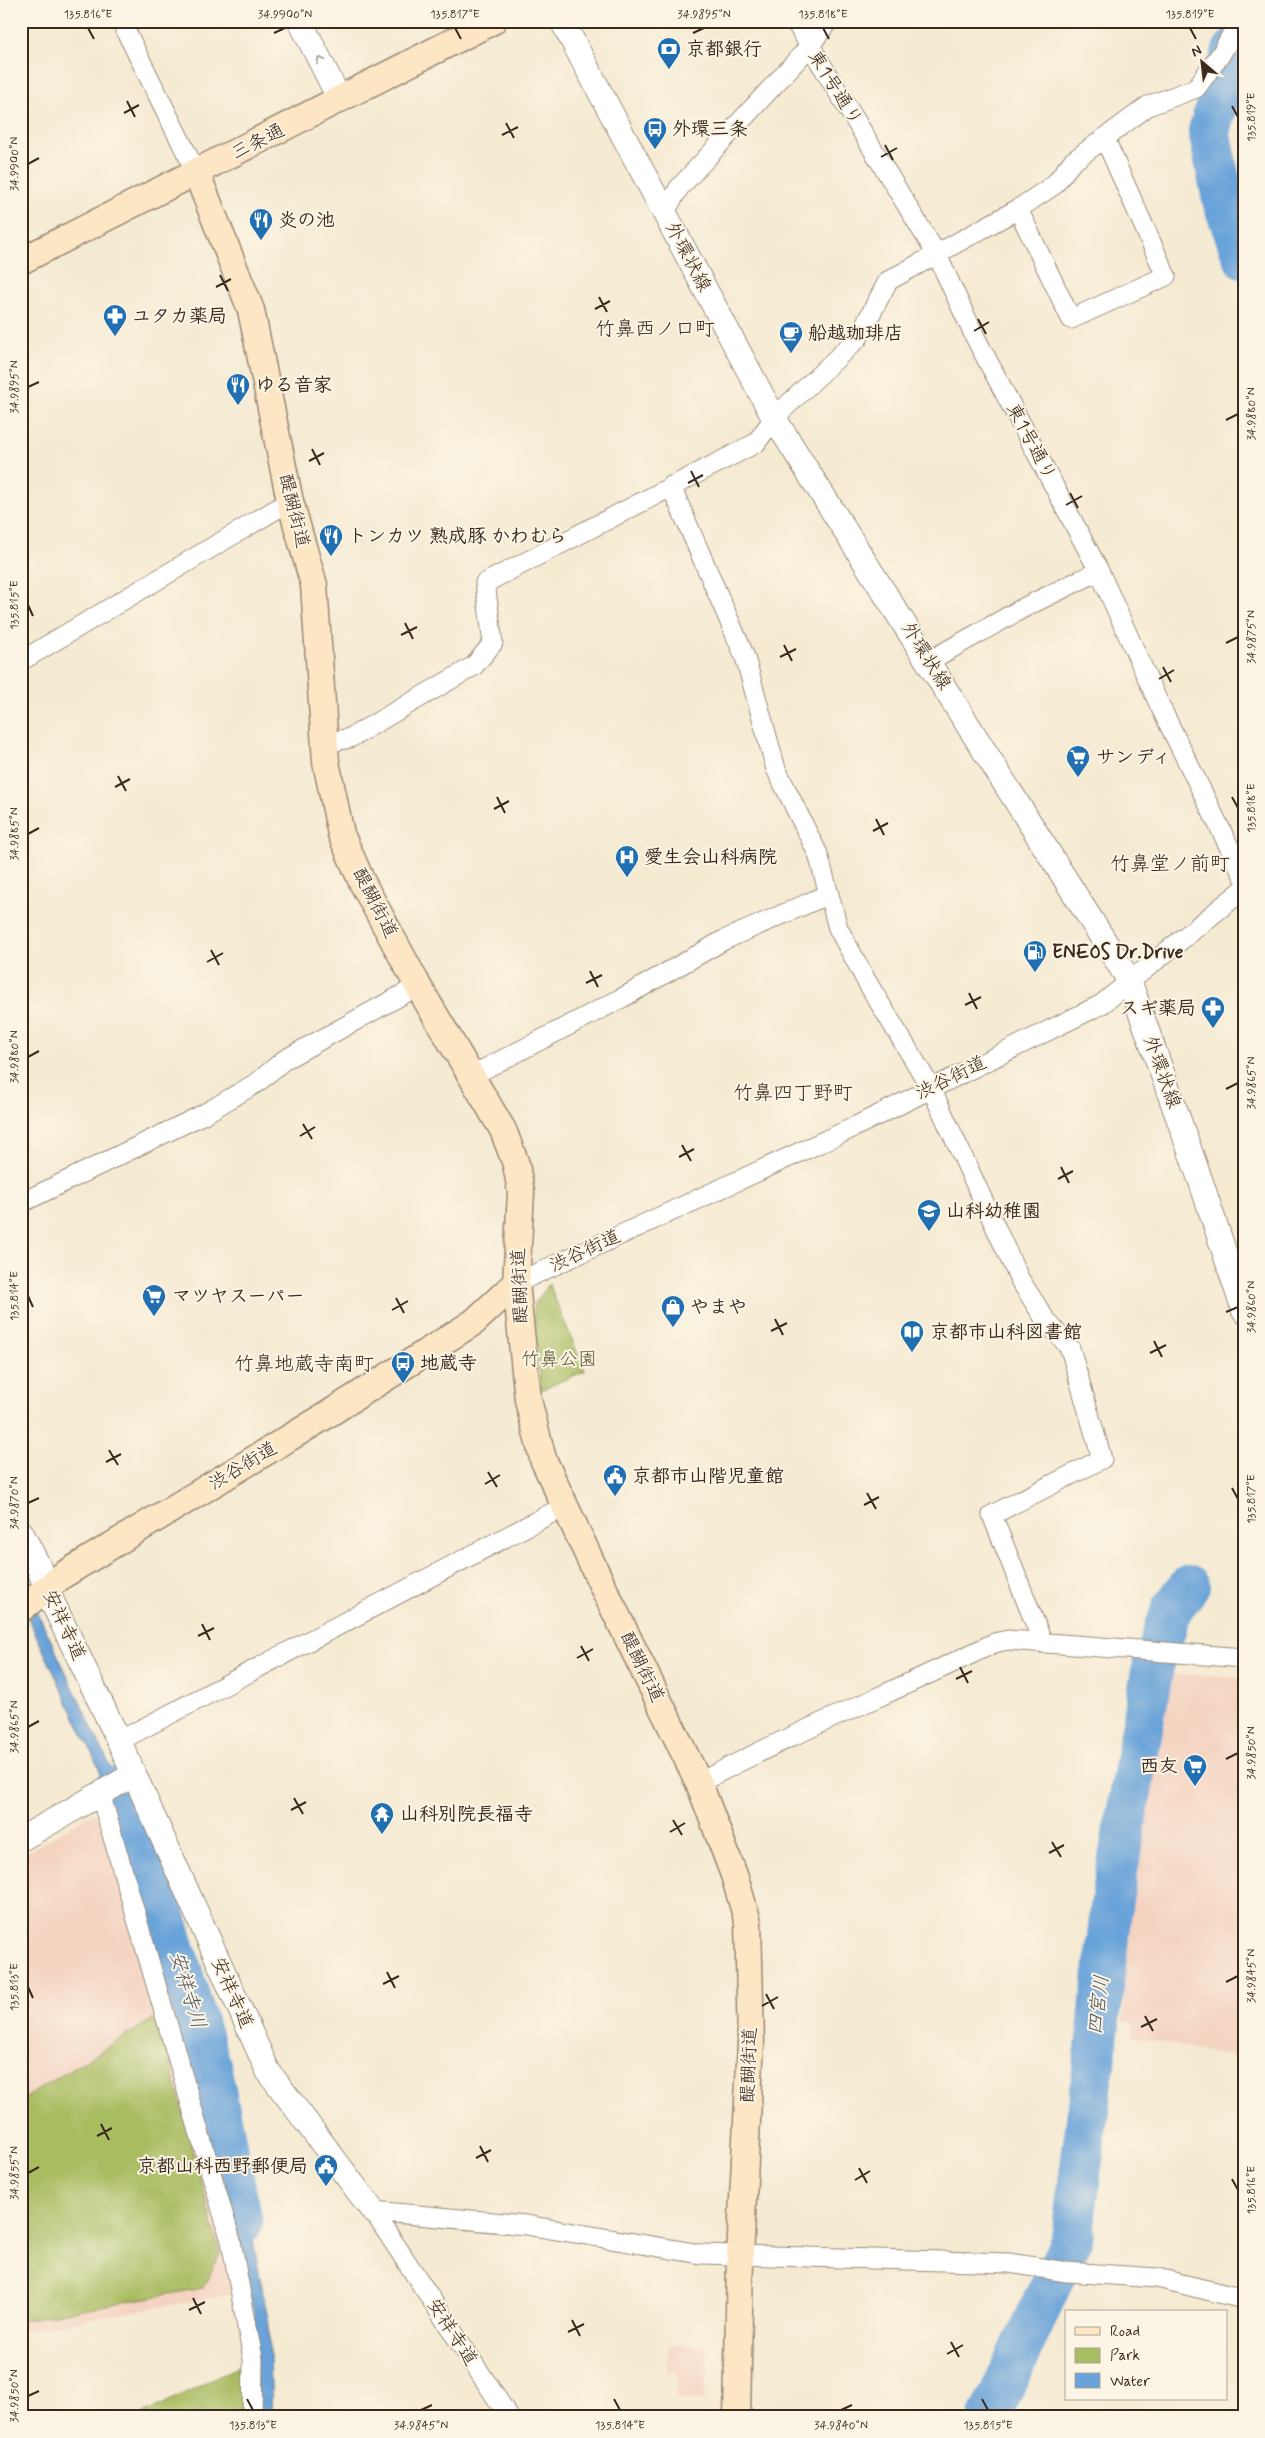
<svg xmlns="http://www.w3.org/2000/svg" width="1265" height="2438" font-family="Mynerve,'Klee One',sans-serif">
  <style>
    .built { fill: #f4d3c1 }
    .green { fill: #a8bc61; stroke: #727340 }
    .water { fill: #69a3d9; stroke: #52667c }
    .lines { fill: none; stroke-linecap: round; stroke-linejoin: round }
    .river { stroke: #69a3d9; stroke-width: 42 }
    .minor-casing { stroke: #988a78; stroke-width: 21 }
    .tertiary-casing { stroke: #988a78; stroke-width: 26 }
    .secondary-casing { stroke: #988a78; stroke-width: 29 }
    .minor { stroke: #fff; stroke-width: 19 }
    .tertiary { stroke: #fff; stroke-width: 24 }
    .secondary { stroke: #fce6c4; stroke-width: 26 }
    .oneway { stroke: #a79f9a }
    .ticks { fill: none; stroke: #3b2a1e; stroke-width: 2 }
    .labels { text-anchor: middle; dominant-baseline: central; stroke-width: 4; stroke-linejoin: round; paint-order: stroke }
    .poi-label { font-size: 19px; font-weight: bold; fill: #3b2a1e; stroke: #fcf5e5; text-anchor: start }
    .street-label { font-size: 19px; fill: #3b2a1e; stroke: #fcf5e5 }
    .park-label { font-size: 19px; fill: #5c5632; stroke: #fcf5e5 }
    .neighbourhood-label { font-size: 20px; fill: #3b2a1e; stroke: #fcf5e5 }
    .water-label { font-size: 20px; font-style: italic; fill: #4b545f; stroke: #fcf5e5 }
    .neatline { fill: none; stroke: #3b2a1e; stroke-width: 2 }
    .ticks-label { font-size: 12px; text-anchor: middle; fill: #3b2a1e }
  </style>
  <rect width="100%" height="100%" fill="#fcf5e5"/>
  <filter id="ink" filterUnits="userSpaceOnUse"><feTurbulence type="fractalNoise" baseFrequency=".02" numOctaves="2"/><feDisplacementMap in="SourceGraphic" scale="10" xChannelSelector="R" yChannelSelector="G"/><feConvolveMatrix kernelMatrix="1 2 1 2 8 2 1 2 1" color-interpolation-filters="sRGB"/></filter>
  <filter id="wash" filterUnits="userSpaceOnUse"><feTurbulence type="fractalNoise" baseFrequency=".0096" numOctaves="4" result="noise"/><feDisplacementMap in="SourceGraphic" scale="20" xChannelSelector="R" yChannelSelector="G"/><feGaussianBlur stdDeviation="1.12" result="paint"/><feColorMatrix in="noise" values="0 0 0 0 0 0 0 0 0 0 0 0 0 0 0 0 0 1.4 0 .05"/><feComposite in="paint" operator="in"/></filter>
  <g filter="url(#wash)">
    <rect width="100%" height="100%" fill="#f5ead2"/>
    <path class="built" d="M1165,1673L1244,1678V2059L1132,2036L1133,2023L1123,2021L1128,1896Z
      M94,1812L105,1831L152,1975L235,2294L21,2331V1856Z
      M668,2345L708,2347L705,2400L676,2399L678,2372H667Z"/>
    <path class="green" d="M549,1284L585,1371L541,1390L533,1306Z
      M158,2016L220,2254L203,2288L21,2320V2100Z
      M253,2359V2417H137Z"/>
    <path class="water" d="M21,1577L137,1823L189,2025L253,2240L269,2324L272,2417H258L254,2314L217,2146L135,1859L96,1762L21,1603Z"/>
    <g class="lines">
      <path class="river" d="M1244,37L1233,51L1209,131L1224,204L1244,258
        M116,1788L143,1844L210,2066L242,2223
        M990,2417L1072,2238L1097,2040L1112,1899L1153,1666L1172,1609L1189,1586"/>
    </g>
  </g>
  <g filter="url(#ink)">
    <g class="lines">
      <g class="minor-casing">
        <path id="minor" d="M121,21L197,174
          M795,21L937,255L975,337L1099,571L1159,704L1244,877
          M1018,209L1071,319L1166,276L1105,139
          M664,213L679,188L809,47L828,21
          M671,486L745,657L776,769L818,854L838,928L867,982L931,1088L1020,1280L1045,1319L1070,1348L1102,1459L992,1515L1043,1643
          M21,661L290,501
          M929,661L1025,607L1099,571
          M326,743L350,738L474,666L493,643L485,583L756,443L774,418L858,338L888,281L1018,209L1054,185L1072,162L1148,106L1196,88L1221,54L1239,21
          M471,1076L622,998L724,940L829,894
          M21,1203L204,1114L258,1082L284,1060L418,986
          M516,1283L848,1130L1102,1004L1244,889
          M119,1741L565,1506
          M699,1783C795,1731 897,1691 994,1643L1008,1640L1244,1658
          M100,1793L231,2241L253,2359L252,2417
          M373,2211L526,2225L701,2254L1009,2263L1067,2272L1157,2278L1244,2299
          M373,2211L509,2417"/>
      </g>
      <g class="tertiary-casing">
        <path id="tertiary" d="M300,21L340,100
          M562,21L774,418L1129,980L1201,1182L1244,1311
          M21,1532L38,1565L46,1589L119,1741L268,2071L373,2211
          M21,1839L133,1775"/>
      </g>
      <g class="secondary-casing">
        <path id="secondary" d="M197,174L251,310L290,501L314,585L326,762L341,834L362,882L418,986L503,1130L516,1164L521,1192L516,1283L528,1400L543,1459L603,1587L699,1783L734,1875L748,1922L751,2042L740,2257L737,2417
          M21,261L493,21
          M21,1609L63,1575L322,1418L474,1322L516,1283"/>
      </g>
      <use href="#minor" class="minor"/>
      <use href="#tertiary" class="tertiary"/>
      <use href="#secondary" class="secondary"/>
    </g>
    <defs><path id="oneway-chevron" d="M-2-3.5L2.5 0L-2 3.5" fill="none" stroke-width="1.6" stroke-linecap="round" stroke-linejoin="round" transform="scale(1.25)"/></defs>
    <use class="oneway" href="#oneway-chevron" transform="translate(320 60) rotate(-117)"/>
  </g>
  <path class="ticks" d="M88,28L94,39M455,28L461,39M823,28L829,39M1190,28L1196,39M274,33L285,28M693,33L704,28M127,101L135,117M1232,106L1238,117M124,113L139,105M506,123L514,138M502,135L518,127M885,145L893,160M881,157L897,148M28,164L39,158M220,275L228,291M216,287L231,279M599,297L607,312M595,309L610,301M978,319L986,334M974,331L989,322M28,387L39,382M1226,420L1238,414M312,449L320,465M309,461L324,453M691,471L699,487M688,483L703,475M1070,493L1078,508M1066,505L1082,496M28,605L33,616M405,623L413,639M401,635L417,627M1226,643L1238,637M784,645L792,661M780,657L796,649M1163,667L1171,682M1159,679L1174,670M118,776L126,791M115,787L130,779M497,797L505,813M1232,797L1238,808M494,809L509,801M876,819L884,835M873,831L888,823M28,834L39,828M211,950L219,965M207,962L223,953M590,971L598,987M586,983L602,975M969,993L977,1009M965,1005L981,997M28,1057L39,1051M1226,1089L1238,1083M303,1124L312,1139M300,1136L315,1127M682,1145L691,1161M679,1157L694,1149M1061,1167L1069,1183M1058,1179L1073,1171M28,1296L33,1307M396,1298L404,1313M392,1310L408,1301M1226,1312L1238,1307M775,1319L783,1335M771,1331L787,1323M1154,1341L1162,1357M1150,1353L1166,1345M109,1450L118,1465M106,1462L121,1454M488,1472L497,1487M485,1484L500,1475M1232,1488L1238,1499M867,1493L876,1509M28,1503L39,1498M864,1505L879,1497M202,1624L210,1640M198,1636L214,1628M581,1646L589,1661M577,1658L593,1649M960,1667L968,1683M956,1679L972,1671M28,1727L39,1721M1226,1759L1238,1753M294,1798L303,1814M291,1810L306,1802M673,1820L682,1835M670,1832L685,1823M1052,1842L1061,1857M1049,1853L1064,1845M387,1972L395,1988M1226,1982L1238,1976M383,1984L399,1976M28,1987L33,1998M766,1994L774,2009M762,2006L778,1997M1145,2016L1153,2031M1141,2027L1157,2019M101,2124L109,2140M97,2136L112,2128M480,2146L488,2162M476,2158L491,2150M859,2168L867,2183M28,2173L39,2167M1232,2179L1238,2190M855,2180L870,2171M193,2298L201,2314M189,2310L205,2302M572,2320L580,2336M568,2332L584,2324M951,2342L959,2357M947,2354L963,2345M28,2396L39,2391M247,2399L253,2410M614,2399L620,2410M982,2399L988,2410M421,2410L432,2405M841,2410L852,2405"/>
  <defs>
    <g id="bank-pin" transform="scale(1.25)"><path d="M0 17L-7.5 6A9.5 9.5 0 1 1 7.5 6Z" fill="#1f6fb2" stroke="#fcf5e5"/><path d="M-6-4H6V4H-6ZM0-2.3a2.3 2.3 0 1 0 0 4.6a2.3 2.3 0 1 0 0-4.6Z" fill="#fff"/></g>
    <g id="bus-pin" transform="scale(1.25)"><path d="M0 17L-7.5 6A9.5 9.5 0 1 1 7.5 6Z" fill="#1f6fb2" stroke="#fcf5e5"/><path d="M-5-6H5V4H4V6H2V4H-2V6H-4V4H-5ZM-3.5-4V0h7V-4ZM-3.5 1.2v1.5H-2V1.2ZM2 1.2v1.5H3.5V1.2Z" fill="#fff"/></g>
    <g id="restaurant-pin" transform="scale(1.25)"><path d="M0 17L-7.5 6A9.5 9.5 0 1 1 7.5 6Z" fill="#1f6fb2" stroke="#fcf5e5"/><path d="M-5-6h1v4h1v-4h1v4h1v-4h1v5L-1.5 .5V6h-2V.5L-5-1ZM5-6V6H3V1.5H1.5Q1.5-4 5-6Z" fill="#fff"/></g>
    <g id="pharmacy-pin" transform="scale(1.25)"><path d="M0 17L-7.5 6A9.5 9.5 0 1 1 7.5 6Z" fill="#1f6fb2" stroke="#fcf5e5"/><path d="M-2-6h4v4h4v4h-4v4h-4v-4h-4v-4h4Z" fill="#fff"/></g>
    <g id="cafe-pin" transform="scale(1.25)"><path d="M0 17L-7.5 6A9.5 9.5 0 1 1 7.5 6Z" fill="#1f6fb2" stroke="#fcf5e5"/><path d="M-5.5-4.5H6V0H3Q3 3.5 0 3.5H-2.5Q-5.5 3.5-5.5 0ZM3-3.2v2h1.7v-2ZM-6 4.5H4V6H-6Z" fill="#fff"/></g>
    <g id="supermarket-pin" transform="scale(1.25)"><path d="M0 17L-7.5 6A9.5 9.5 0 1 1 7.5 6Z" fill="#1f6fb2" stroke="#fcf5e5"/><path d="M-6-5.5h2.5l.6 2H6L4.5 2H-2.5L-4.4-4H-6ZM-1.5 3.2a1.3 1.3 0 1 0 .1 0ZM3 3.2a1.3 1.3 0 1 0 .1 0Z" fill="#fff"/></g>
    <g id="hospital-pin" transform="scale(1.25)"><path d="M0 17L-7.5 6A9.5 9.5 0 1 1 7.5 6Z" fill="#1f6fb2" stroke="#fcf5e5"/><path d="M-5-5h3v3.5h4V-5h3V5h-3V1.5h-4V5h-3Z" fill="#fff"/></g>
    <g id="fuel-pin" transform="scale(1.25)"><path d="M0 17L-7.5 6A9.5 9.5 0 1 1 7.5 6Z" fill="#1f6fb2" stroke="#fcf5e5"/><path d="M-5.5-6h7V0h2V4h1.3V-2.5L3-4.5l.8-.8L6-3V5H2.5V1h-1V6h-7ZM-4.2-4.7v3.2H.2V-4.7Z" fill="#fff"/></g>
    <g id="school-pin" transform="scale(1.25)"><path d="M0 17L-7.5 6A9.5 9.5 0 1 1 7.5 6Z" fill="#1f6fb2" stroke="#fcf5e5"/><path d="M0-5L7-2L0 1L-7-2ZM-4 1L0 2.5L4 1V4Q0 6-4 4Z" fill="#fff"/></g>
    <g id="shop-pin" transform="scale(1.25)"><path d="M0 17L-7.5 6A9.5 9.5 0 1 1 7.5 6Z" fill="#1f6fb2" stroke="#fcf5e5"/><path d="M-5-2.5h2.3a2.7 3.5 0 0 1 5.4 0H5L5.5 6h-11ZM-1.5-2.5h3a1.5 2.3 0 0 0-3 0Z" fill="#fff"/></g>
    <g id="library-pin" transform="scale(1.25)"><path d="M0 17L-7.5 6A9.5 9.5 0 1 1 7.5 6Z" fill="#1f6fb2" stroke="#fcf5e5"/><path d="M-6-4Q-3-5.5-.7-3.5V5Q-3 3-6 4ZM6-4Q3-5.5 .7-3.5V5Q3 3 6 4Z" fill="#fff"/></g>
    <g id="civic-pin" transform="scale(1.25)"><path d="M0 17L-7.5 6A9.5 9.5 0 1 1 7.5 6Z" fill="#1f6fb2" stroke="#fcf5e5"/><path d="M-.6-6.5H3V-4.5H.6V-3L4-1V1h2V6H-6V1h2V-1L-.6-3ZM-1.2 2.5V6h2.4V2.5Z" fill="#fff"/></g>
    <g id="temple-pin" transform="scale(1.25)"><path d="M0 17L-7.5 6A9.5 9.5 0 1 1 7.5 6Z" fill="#1f6fb2" stroke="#fcf5e5"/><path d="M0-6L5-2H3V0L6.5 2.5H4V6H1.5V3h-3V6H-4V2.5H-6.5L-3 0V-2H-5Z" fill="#fff"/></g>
  </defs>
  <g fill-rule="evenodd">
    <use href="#bank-pin" x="669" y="49"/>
    <use href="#bus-pin" x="655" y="129"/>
    <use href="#restaurant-pin" x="261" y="220"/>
    <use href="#pharmacy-pin" x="115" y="316"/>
    <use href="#cafe-pin" x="791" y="333"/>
    <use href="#restaurant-pin" x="238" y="385"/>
    <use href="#restaurant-pin" x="331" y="536"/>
    <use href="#supermarket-pin" x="1078" y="757"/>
    <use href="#hospital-pin" x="627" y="857"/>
    <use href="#fuel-pin" x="1035" y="952"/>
    <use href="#pharmacy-pin" x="1213" y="1008"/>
    <use href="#school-pin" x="929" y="1211"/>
    <use href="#supermarket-pin" x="154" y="1296"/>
    <use href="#shop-pin" x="673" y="1307"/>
    <use href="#library-pin" x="912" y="1332"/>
    <use href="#bus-pin" x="403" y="1363"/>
    <use href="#civic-pin" x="615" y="1476"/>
    <use href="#supermarket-pin" x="1195" y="1766"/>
    <use href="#temple-pin" x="382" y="1814"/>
    <use href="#civic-pin" x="326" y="2166"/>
  </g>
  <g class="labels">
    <g class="poi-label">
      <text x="686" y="49">京都銀行</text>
      <text x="672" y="129">外環三条</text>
      <text x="278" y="220">炎の池</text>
      <text x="132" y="316">ユタカ薬局</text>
      <text x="808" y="333">船越珈琲店</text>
      <text x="256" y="385">ゆる音家</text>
      <text x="348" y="536">トンカツ 熟成豚 かわむら</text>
      <text x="1096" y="757">サンディ</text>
      <text x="644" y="857">愛生会山科病院</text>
      <text x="1052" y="952">ENEOS Dr.Drive</text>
      <text x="1196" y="1008" text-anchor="end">スギ薬局</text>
      <text x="946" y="1211">山科幼稚園</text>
      <text x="172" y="1296">マツヤスーパー</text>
      <text x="690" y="1307">やまや</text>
      <text x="930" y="1332">京都市山科図書館</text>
      <text x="420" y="1363">地蔵寺</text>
      <text x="632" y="1476">京都市山階児童館</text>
      <text x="1178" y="1766" text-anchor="end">西友</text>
      <text x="400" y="1814">山科別院長福寺</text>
      <text x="308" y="2166" text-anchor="end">京都山科西野郵便局</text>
    </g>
    <g class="street-label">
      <text transform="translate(835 88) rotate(58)">東1号通り</text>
      <text transform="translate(258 142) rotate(-27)">三条通</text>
      <text transform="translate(688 257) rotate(62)">外環状線</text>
      <text transform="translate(1031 442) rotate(62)">東1号通り</text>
      <text transform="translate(294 511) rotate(76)">醍醐街道</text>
      <text transform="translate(926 656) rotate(58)">外環状線</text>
      <text transform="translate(375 903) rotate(63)">醍醐街道</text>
      <text transform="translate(1162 1072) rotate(70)">外環状線</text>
      <text transform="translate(951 1078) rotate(-26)">渋谷街道</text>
      <text transform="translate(585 1251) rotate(-25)">渋谷街道</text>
      <text transform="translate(520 1286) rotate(-92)">醍醐街道</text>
      <text transform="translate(243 1466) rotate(-31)">渋谷街道</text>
      <text transform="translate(64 1625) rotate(65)">安祥寺道</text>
      <text transform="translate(642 1667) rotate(64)">醍醐街道</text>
      <text transform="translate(232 1993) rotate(66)">安祥寺道</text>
      <text transform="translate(749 2065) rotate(-88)">醍醐街道</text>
      <text transform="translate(452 2332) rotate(57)">安祥寺道</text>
    </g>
    <g class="park-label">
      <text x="559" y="1359">竹鼻公園</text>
    </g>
    <g class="neighbourhood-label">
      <text x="655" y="329">竹鼻西ノ口町</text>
      <text x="1170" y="864">竹鼻堂ノ前町</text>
      <text x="793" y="1093">竹鼻四丁野町</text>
      <text x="304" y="1364">竹鼻地蔵寺南町</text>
    </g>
    <g class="water-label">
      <text transform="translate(187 1990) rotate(73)">安祥寺川</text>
      <text transform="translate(1099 2005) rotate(-83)">四宮川</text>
    </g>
  </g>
  <rect width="1265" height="2438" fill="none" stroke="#fcf5e5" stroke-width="55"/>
  <rect x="1065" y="2310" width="162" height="90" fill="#fcf5e5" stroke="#afa495"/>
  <rect x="1075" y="2327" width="25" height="8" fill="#fce6c4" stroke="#afa495"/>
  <text x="1110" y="2336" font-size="15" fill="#3b2a1e">Road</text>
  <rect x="1075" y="2348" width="25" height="15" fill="#a8bc61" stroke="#afa495"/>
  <text x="1110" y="2360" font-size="15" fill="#3b2a1e">Park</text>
  <rect x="1075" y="2373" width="25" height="15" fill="#69a3d9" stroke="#afa495"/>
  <text x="1110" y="2386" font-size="15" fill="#3b2a1e">Water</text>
  <g transform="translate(1202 62) rotate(332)" stroke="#fcf5e5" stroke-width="4" paint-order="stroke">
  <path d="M0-4L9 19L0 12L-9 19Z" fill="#3b2a1e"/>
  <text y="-8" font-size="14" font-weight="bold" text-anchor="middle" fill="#3b2a1e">N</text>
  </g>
  <rect x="28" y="28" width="1210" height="2382" class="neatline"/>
  <g class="ticks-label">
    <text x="88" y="18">135.816°E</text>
    <text x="285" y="18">34.9900°N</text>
    <text x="455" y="18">135.817°E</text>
    <text x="704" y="18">34.9895°N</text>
    <text x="823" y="18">135.818°E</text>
    <text x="1190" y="18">135.819°E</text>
    <text transform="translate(1251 117) rotate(-90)" y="4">135.819°E</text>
    <text transform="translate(14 164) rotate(-90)" y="4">34.9900°N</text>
    <text transform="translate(14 387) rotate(-90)" y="4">34.9895°N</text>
    <text transform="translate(1251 414) rotate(-90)" y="4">34.9880°N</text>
    <text transform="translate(14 605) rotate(-90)" y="4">135.815°E</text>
    <text transform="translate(1251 637) rotate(-90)" y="4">34.9875°N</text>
    <text transform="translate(1251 808) rotate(-90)" y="4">135.818°E</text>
    <text transform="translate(14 834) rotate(-90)" y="4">34.9885°N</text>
    <text transform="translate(14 1057) rotate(-90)" y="4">34.9880°N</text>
    <text transform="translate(1251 1083) rotate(-90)" y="4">34.9865°N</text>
    <text transform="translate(14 1296) rotate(-90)" y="4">135.814°E</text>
    <text transform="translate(1251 1307) rotate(-90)" y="4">34.9860°N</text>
    <text transform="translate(1251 1499) rotate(-90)" y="4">135.817°E</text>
    <text transform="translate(14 1503) rotate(-90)" y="4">34.9870°N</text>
    <text transform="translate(14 1727) rotate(-90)" y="4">34.9865°N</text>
    <text transform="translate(1251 1753) rotate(-90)" y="4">34.9850°N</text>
    <text transform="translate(1251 1976) rotate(-90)" y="4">34.9845°N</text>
    <text transform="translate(14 1987) rotate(-90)" y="4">135.813°E</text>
    <text transform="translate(14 2173) rotate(-90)" y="4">34.9855°N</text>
    <text transform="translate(1251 2190) rotate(-90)" y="4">135.816°E</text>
    <text transform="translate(14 2396) rotate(-90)" y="4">34.9850°N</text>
    <text x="253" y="2429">135.813°E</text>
    <text x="421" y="2429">34.9845°N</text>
    <text x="620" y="2429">135.814°E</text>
    <text x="841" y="2429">34.9840°N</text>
    <text x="988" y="2429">135.815°E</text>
  </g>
</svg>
